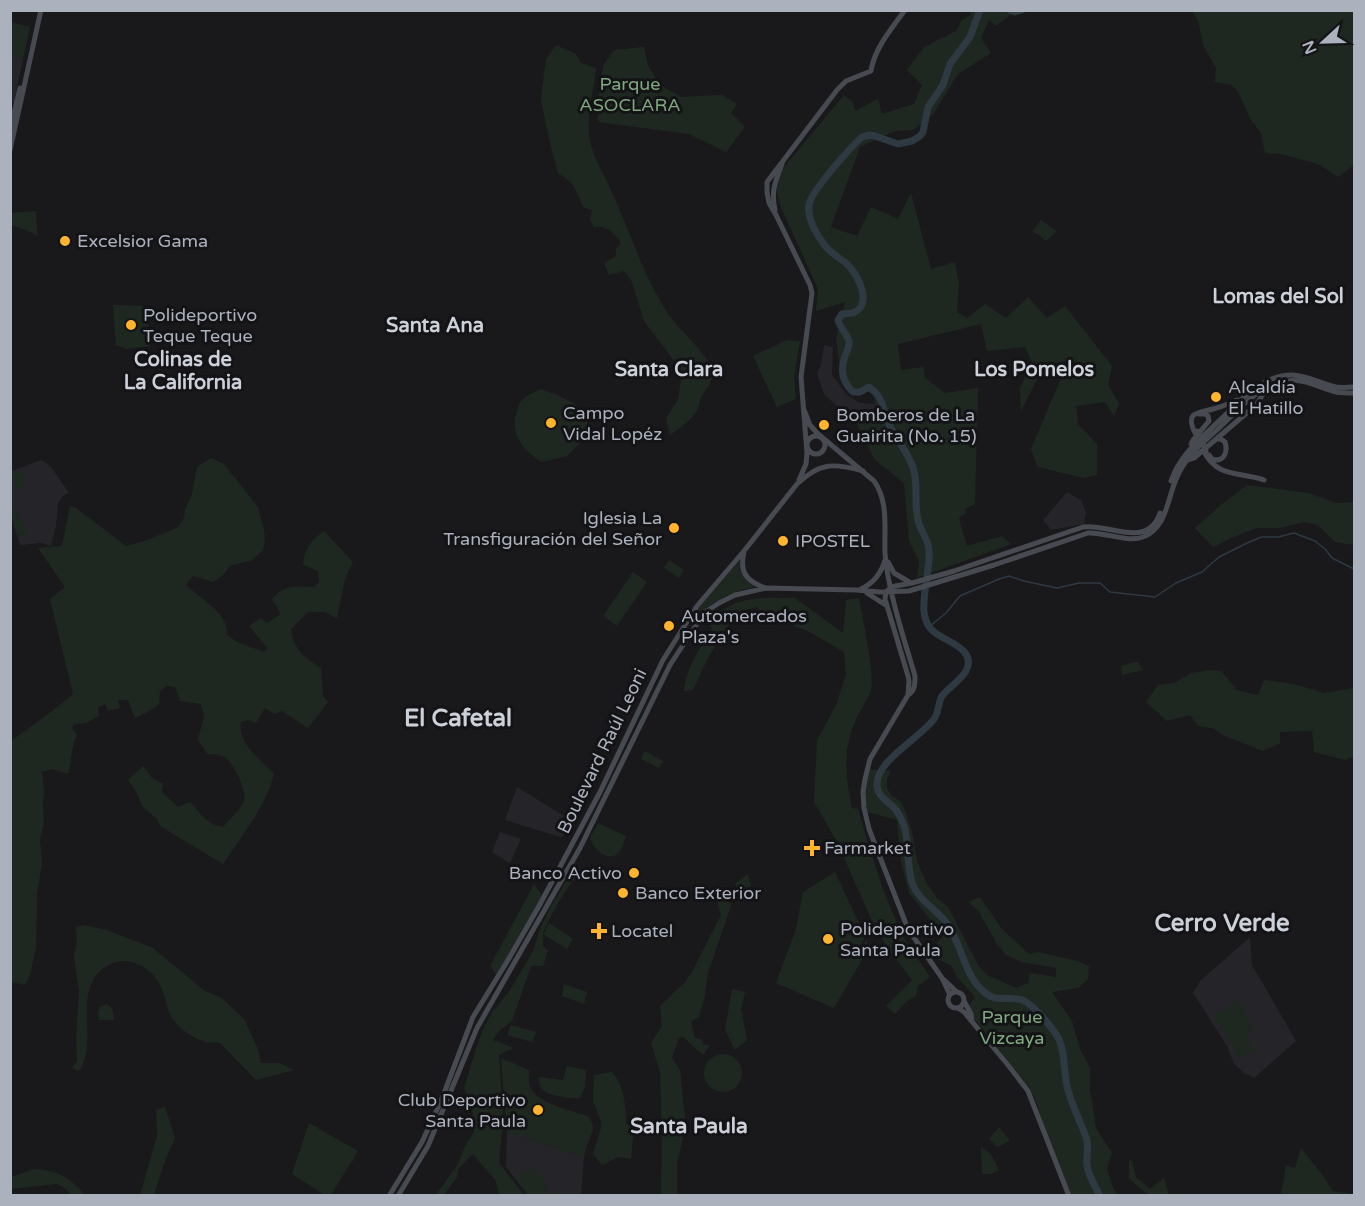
<svg xmlns="http://www.w3.org/2000/svg" width="1365" height="1206" font-family="'Varela Round',sans-serif">
  <style>
    .built { fill: #252529 }
    .green { fill: #1f2820 }
    .lines { fill: none; stroke-linecap: round; stroke-linejoin: round }
    .stream { stroke: #2e3942; stroke-width: 1.5 }
    .river { stroke: #2e3942; stroke-width: 7 }
    .secondary { stroke: #484a51; stroke-width: 5 }
    .secondary-bridge { stroke: #484a51; stroke-width: 5 }
    .poi-dot { fill: #ffb42e; stroke: #141417; stroke-width: 2 }
    .labels { text-anchor: middle; dominant-baseline: central; stroke-width: 6; stroke-linejoin: round; paint-order: stroke }
    .park-label { font-size: 18px; fill: #80a982; stroke: #141417 }
    .poi-label { font-size: 18px; fill: #abb1bd; stroke: #141417; text-anchor: start }
    .street-label { font-size: 18px; fill: #abb1bd; stroke: #141417 }
    .neighbourhood-label { font-size: 20px; font-weight: bold; fill: #ccd0d8; stroke: #141417 }
    .quarter-label { font-size: 21px; font-weight: bold; fill: #ccd0d8; stroke: #141417 }
    .district-label { font-size: 24px; font-weight: bold; fill: #ccd0d8; stroke: #141417 }
  </style>
  <rect width="100%" height="100%" fill="#19191c"/>
  <path class="built" d="M11,56L23,59L14,102H11Z
    M824,345L833,347L832,375L847,395L860,403L875,404L871,417L851,412L845,414L824,394L817,373L821,364Z
    M41,460L48,464L54,471L69,493L64,495L58,503L56,526L51,546L41,543L20,545L11,517L10,472Z
    M1067,492L1081,500L1086,512L1084,524L1051,530L1043,520Z
    M517,787L574,822L566,835L560,837L505,820Z
    M500,832L521,839L510,863L492,852Z
    M1250,937L1252,965L1296,1041L1254,1078L1244,1073L1234,1064L1227,1046L1193,993L1200,981Z
    M507,1132L584,1157L581,1195H528L506,1167Z"/>
  <path class="green" d="M972,11H1010L1012,14L996,26L989,20L981,38L991,53L958,74L934,113L913,130L895,131L860,147L831,227L857,236L871,207L898,219L911,193L931,269L955,262L959,284L957,312L967,318L985,304L1006,318L1028,297L1047,318L1065,306L1112,366L1108,385L1119,403L1114,416L1105,402L1076,406L1078,424L1097,444V475L1083,478L1038,467L1031,449L1064,371L1045,363L1021,411L1020,388L1032,363L1025,347L987,351L981,324L898,344L901,370L924,367L925,378L945,393L978,388L975,504L965,509L966,513L961,516L959,519L967,546L1002,536L1011,544L917,578L919,561L909,541L904,483L875,460L851,412L871,417L875,404L873,393L849,387L841,376L836,339L845,302L816,311L818,289L780,205L776,186L780,172L844,95L853,102L855,111L878,99L882,114L914,104L922,85L907,70L924,47L956,31L962,20L969,16Z
    M1192,11H1354V165L1338,177L1318,164L1281,154L1265,153L1261,133L1251,120L1237,90L1231,85L1215,82L1216,68L1204,47L1198,21Z
    M11,22L30,27L23,59L11,56Z
    M556,45L576,54L581,63L596,68C594,89 585,122 590,141C594,160 606,177 613,195C632,236 644,278 669,315C679,330 712,357 712,373C713,384 705,389 701,398C699,402 699,407 697,411C690,421 680,428 670,435L666,418L678,400L681,380L675,362L644,321L632,282L624,271L609,275L604,263L616,256V249L621,243C614,233 607,225 594,227L590,220L592,210L583,207C578,194 573,179 558,174L547,130L541,99L546,59Z
    M644,47L648,66L661,86L682,97L722,95L737,104L731,113L745,127L726,152L689,134L598,122L599,90L604,64L614,50Z
    M36,211L37,236L33,233L11,225V213Z
    M1041,220L1057,231L1046,241L1038,234L1032,232Z
    M113,305L145,306L151,346L127,349L116,345Z
    M787,340L800,341L794,377L796,399L777,407L753,356Z
    M540,389L557,395L575,404L587,421V430L585,438L567,456L542,462C523,451 509,433 517,411C518,407 520,401 523,399C528,395 535,392 540,389Z
    M211,458L224,464L258,507L264,530L265,540L263,550L252,560L230,566L223,575L213,582L193,576L186,585C197,596 222,610 226,626C227,629 227,632 227,635L237,642L264,652L267,648L249,626L261,618L267,623L281,614L272,599C284,584 296,587 314,587L319,582L318,571L303,565C305,547 310,542 324,531L353,562L345,579L337,618L324,612H308L291,629C293,649 305,658 321,668L323,696L328,702L308,728L282,711L274,714L265,708L256,723L248,720L241,722C237,744 261,760 274,774C266,806 241,837 223,864L160,826L157,819L142,806L137,793L128,780L143,766L152,778L163,784L162,792L178,807L190,802C202,814 205,824 223,827C229,819 241,810 244,801C247,790 234,765 226,758C220,754 214,754 207,754L198,739L204,717L201,704L180,701L175,687L167,686L160,691L159,704L153,709L135,718L128,700H118L120,708L108,711L105,704L98,707L99,716L86,723L74,724L72,728L77,735C70,748 73,759 68,774L52,769L42,772L44,792L43,802L44,824L40,839L42,864L37,893L36,948L30,975L25,985L11,982V741L51,712L73,694L50,599L65,587L38,548L62,546L70,506L76,508L126,546L142,542L177,528L184,518L185,509L192,494L197,467Z
    M20,470L26,486L18,489L12,474Z
    M1247,485L1308,493L1337,503L1354,502V545L1335,542L1318,525L1304,522L1280,528H1257L1233,537L1213,547L1195,528L1222,504Z
    M16,508L27,535L19,538L11,512V510Z
    M669,560L684,570L679,578L664,568Z
    M740,560C740,571 745,581 756,587C730,591 710,602 693,621L690,620L696,611Z
    M633,572L647,582L617,626L603,616Z
    M795,598L843,633L846,600L859,598C862,616 875,675 871,689C868,701 859,711 855,722C842,753 846,777 852,808L858,809C870,851 883,894 902,934C910,949 921,963 930,977L918,986L916,996L906,1002L895,1014L886,1006L912,980L885,944L873,923L836,840L814,802L817,740L836,705L846,675L844,652L808,631L780,621L763,622L758,607L736,612L708,658L693,690L684,691C686,669 700,647 712,629L707,621C716,615 725,607 736,603C754,596 776,598 795,598Z
    M1135,662H1138L1143,670L1122,675L1121,666Z
    M1211,670L1221,671L1237,690L1258,695L1264,680L1294,684L1324,693L1354,688V759L1352,757L1345,760L1314,752L1312,731L1280,732V743L1263,751L1225,736L1212,728L1198,726L1190,715L1167,721L1146,702L1158,685L1174,683L1191,673Z
    M645,751L663,761L659,768L641,759Z
    M866,769L891,771L887,779V788L891,795L901,802L906,813L912,832L917,861L926,882L936,897L948,907L978,965L987,975L1016,988L1028,983L1030,973L1056,977V968L1022,962L1006,955L997,944L979,912L969,902L980,897L1002,929L1029,954L1038,952L1077,961L1089,966L1088,979L1078,988L1052,992L1072,1021L1080,1049L1090,1068V1090L1096,1128L1112,1153L1107,1169L1113,1188L1118,1195H1071L1046,1133L1036,1101L1029,1087L972,1016L969,1006L975,997L957,977L952,966L936,958C933,948 936,943 943,936L909,893L901,862L897,820L867,812L864,789Z
    M598,823L626,836C624,841 623,847 620,851C610,865 593,849 590,838Z
    M585,867L597,874L598,878L585,871C570,876 551,917 543,932L544,934L549,923L573,939L567,949L543,934V946L548,951L543,966H531L512,1021L499,1031L493,1040L514,1048L499,1055L503,1119L499,1163L524,1195H499L496,1181L473,1154L458,1169L457,1177L444,1195H436L458,1164L465,1146L474,1132L472,1105L464,1088L476,1049L482,1032L491,1014L510,990L533,951L540,929L551,906L572,872Z
    M835,872L865,936L855,956L867,939V948L863,958L834,1008L776,983L796,929L803,892Z
    M748,874L751,886L744,899L735,884Z
    M534,884L543,897L497,976L490,966Z
    M715,893L719,900L732,903L708,973L704,1000L699,1017L691,1021L695,1038L701,1039L704,1045H710L703,1055L682,1036L678,1040L672,1058L680,1070L685,1118L682,1142L677,1162V1195H661L662,1138L660,1072L651,1043L662,1026L660,1006L685,982L693,970L721,915Z
    M83,925L107,930L153,948L205,991L222,998L244,1019L258,1049L261,1063H279L294,1070L256,1080L220,1043C215,1042 210,1043 206,1042C194,1039 178,1028 172,1018C167,1010 167,1001 163,992C157,975 144,963 126,961C116,961 108,964 101,970C73,995 99,1041 79,1071L72,1068L77,1061L76,1041L79,991L74,957L77,939L76,927Z
    M564,984L587,992L584,1004L562,996Z
    M732,989L745,992L741,1009L747,1040L735,1050L725,1030Z
    M1238,1000L1254,1028L1245,1033L1250,1041L1235,1050L1214,1015Z
    M107,1004C114,1008 113,1013 114,1020H99L98,1012L100,1007Z
    M511,1025L536,1032L532,1042L507,1035Z
    M1250,1043L1255,1050L1240,1059L1236,1051Z
    M704 1073a19 19 0 1 1 38 0a19 19 0 1 1-38 0Z
    M501,1058L529,1070C529,1076 528,1083 531,1089C539,1104 573,1111 588,1116C598,1128 590,1134 587,1146C585,1150 585,1154 584,1157L507,1132Z
    M567,1066L586,1070L585,1087L580,1098C572,1099 551,1096 544,1091C539,1088 539,1082 538,1077L563,1080Z
    M612,1072C624,1085 626,1107 626,1124L634,1126L631,1159L618,1157L602,1165L593,1154L601,1128V1121L593,1101L594,1075Z
    M165,1107L175,1138L163,1166L154,1195H140L157,1136L156,1110Z
    M309,1123L358,1151L353,1159L354,1160L351,1162L331,1195H325L292,1174Z
    M999,1127L1010,1141L997,1147L989,1139Z
    M981,1147L991,1154L999,1170L991,1174H982Z
    M1301,1148L1321,1173L1333,1191L1353,1194L1352,1195H1281L1286,1165L1295,1168Z
    M1129,1160L1132,1161L1136,1177L1150,1189L1164,1178L1169,1195C1145,1196 1146,1194 1129,1178Z
    M534,1166L553,1195H529L517,1177Z
    M34,1169C58,1170 69,1177 85,1195H71L66,1189L57,1184L11,1189V1177Z"/>
  <g class="lines">
    <path class="stream" d="M929,627L946,613L960,596L999,579L1009,576L1024,581L1057,588L1079,583H1100L1110,592L1155,597L1176,583L1202,572L1219,557L1245,544L1261,537H1278L1294,533L1315,541L1325,549L1332,558L1354,569"/>
    <path class="river" d="M980,10L970,37L950,64L943,85L928,107L923,132L920,136L912,141L898,144L875,136L870,135L862,137C851,147 810,192 809,205C807,219 817,236 826,247C832,254 840,258 847,264C857,274 873,302 855,312C852,314 846,313 842,314L838,320C840,329 848,334 849,342C849,346 847,352 845,356C840,370 842,382 853,392H860L869,387C873,390 876,392 879,397C884,405 884,415 889,424C896,440 910,454 914,471C918,487 914,504 918,520C920,531 929,539 929,551C930,569 924,587 924,604C923,614 926,625 933,631C943,641 978,648 966,671C960,681 949,687 942,696C938,703 939,712 934,719C921,737 878,760 877,783C876,797 889,801 896,810C899,814 901,818 903,823C911,843 905,865 913,885C919,901 938,910 948,925C962,945 963,971 981,989C996,1005 1006,995 1022,1000C1033,1004 1049,1024 1056,1034C1066,1050 1063,1068 1067,1086C1071,1105 1081,1122 1087,1140C1089,1149 1086,1156 1087,1165C1088,1175 1095,1186 1100,1196
      M1010,10L1015,12L1022,10"/>
    <path class="secondary" d="M10,129L20,88
      M10,150L41,10
      M775,210C771,191 775,182 782,164
      M804,410L810,425L817,433L874,481C889,502 884,529 885,553C886,563 887,572 889,581C895,613 906,645 915,676C915,684 915,691 908,695L870,759L865,779L863,792L864,808L869,829L908,929L942,978L950,995
      M1195,433C1185,412 1197,413 1213,409C1222,407 1230,403 1237,400
      M807 445a9 9 0 1 1 18 0a9 9 0 1 1-18 0Z
      M1191,444L1193,440L1209,421L1208,416L1206,414H1199
      M1204,452C1219,479 1239,471 1264,480
      M1209,455L1212,459C1224,463 1228,452 1225,442L1221,439H1216
      M1188,460L1194,458L1256,405L1267,388
      M799,480L806,464L807,453L801,377L812,293L810,285L776,215L769,203L767,192V182L837,90L846,81L871,71C874,49 892,28 905,10
      M1171,481C1180,455 1200,439 1219,421C1239,402 1261,375 1292,375C1307,375 1321,384 1336,387C1342,388 1348,387 1354,387
      M744,552C739,573 747,581 765,588
      M888,562L894,573L911,583
      M890,587L912,583L954,571L1083,527C1109,523 1147,550 1160,513
      M861,589C874,583 881,574 885,560
      M888,590L886,592L885,599L908,676L909,681L908,695
      M867,593L887,606
      M943,979L957,992
      M948 1000a8 8 0 1 1 16 0a8 8 0 1 1-16 0Z
      M964,1001L971,1014L972,1021
      M958,1008L964,1012L1008,1065L1028,1091L1069,1196
      M389,1196L422,1142L441,1101L473,1017L508,960L539,906L600,792L663,660L697,606L744,551L797,484C820,462 834,463 863,471
      M398,1196L428,1146L477,1028L580,848L670,665L704,613L719,603L735,595L766,588L856,590L880,592L909,591L994,565L1088,533C1106,532 1127,543 1143,537C1168,528 1167,496 1178,475C1187,455 1204,442 1220,427C1240,408 1258,386 1287,381C1305,378 1320,388 1336,392C1342,393 1348,393 1354,393"/>
    <path class="secondary-bridge" d="M1197,431L1206,451"/>
  </g>
  <g class="poi-dot">
    <circle cx="65" cy="241" r="6"/>
    <circle cx="131" cy="325" r="6"/>
    <circle cx="1216" cy="397" r="6"/>
    <circle cx="551" cy="423" r="6"/>
    <circle cx="824" cy="425" r="6"/>
    <circle cx="674" cy="528" r="6"/>
    <circle cx="783" cy="541" r="6"/>
    <circle cx="669" cy="626" r="6"/>
    <path d="M809 839h6v6h6v6h-6v6h-6v-6h-6v-6h6z"/>
    <circle cx="634" cy="873" r="6"/>
    <circle cx="623" cy="893" r="6"/>
    <path d="M596 922h6v6h6v6h-6v6h-6v-6h-6v-6h6z"/>
    <circle cx="828" cy="939" r="6"/>
    <circle cx="538" cy="1110" r="6"/>
  </g>
  <g class="labels">
    <g class="park-label">
      <text x="630" y="84">Parque<tspan x="630" dy="21">ASOCLARA</tspan></text>
      <text x="1012" y="1017">Parque<tspan x="1012" dy="21">Vizcaya</tspan></text>
    </g>
    <g class="poi-label">
      <text x="77" y="241">Excelsior Gama</text>
      <text x="143" y="315">Polideportivo<tspan x="143" dy="21">Teque Teque</tspan></text>
      <text x="1228" y="387">Alcaldía<tspan x="1228" dy="21">El Hatillo</tspan></text>
      <text x="563" y="413">Campo<tspan x="563" dy="21">Vidal Lopéz</tspan></text>
      <text x="836" y="415">Bomberos de La<tspan x="836" dy="21">Guairita (No. 15)</tspan></text>
      <text x="662" y="518" text-anchor="end">Iglesia La<tspan x="662" dy="21">Transfiguración del Señor</tspan></text>
      <text x="795" y="541">IPOSTEL</text>
      <text x="681" y="616">Automercados<tspan x="681" dy="21">Plaza's</tspan></text>
      <text x="824" y="848">Farmarket</text>
      <text x="622" y="873" text-anchor="end">Banco Activo</text>
      <text x="635" y="893">Banco Exterior</text>
      <text x="840" y="929">Polideportivo<tspan x="840" dy="21">Santa Paula</tspan></text>
      <text x="611" y="931">Locatel</text>
      <text x="526" y="1100" text-anchor="end">Club Deportivo<tspan x="526" dy="21">Santa Paula</tspan></text>
    </g>
    <g class="street-label">
      <text transform="translate(602 751) rotate(-64)">Boulevard Raúl Leoni</text>
    </g>
    <g class="neighbourhood-label">
      <text x="1278" y="297">Lomas del Sol</text>
      <text x="435" y="326">Santa Ana</text>
      <text x="183" y="360">Colinas de<tspan x="183" dy="23">La California</tspan></text>
      <text x="669" y="370">Santa Clara</text>
      <text x="1034" y="370">Los Pomelos</text>
    </g>
    <g class="quarter-label">
      <text x="689" y="1126">Santa Paula</text>
    </g>
    <g class="district-label">
      <text x="458" y="718">El Cafetal</text>
      <text x="1222" y="923">Cerro Verde</text>
    </g>
  </g>
  <rect width="1365" height="1206" fill="none" stroke="#abb1bd" stroke-width="24"/>
  <g transform="translate(1323 42) rotate(248)" stroke="#141417" stroke-width="4.5" paint-order="stroke">
  <path d="M0-4.5L10 22L0 15L-10 22Z" fill="#abb1bd"/>
  <text y="-9" font-size="16" font-weight="bold" text-anchor="middle" fill="#abb1bd">N</text>
  </g>
</svg>
